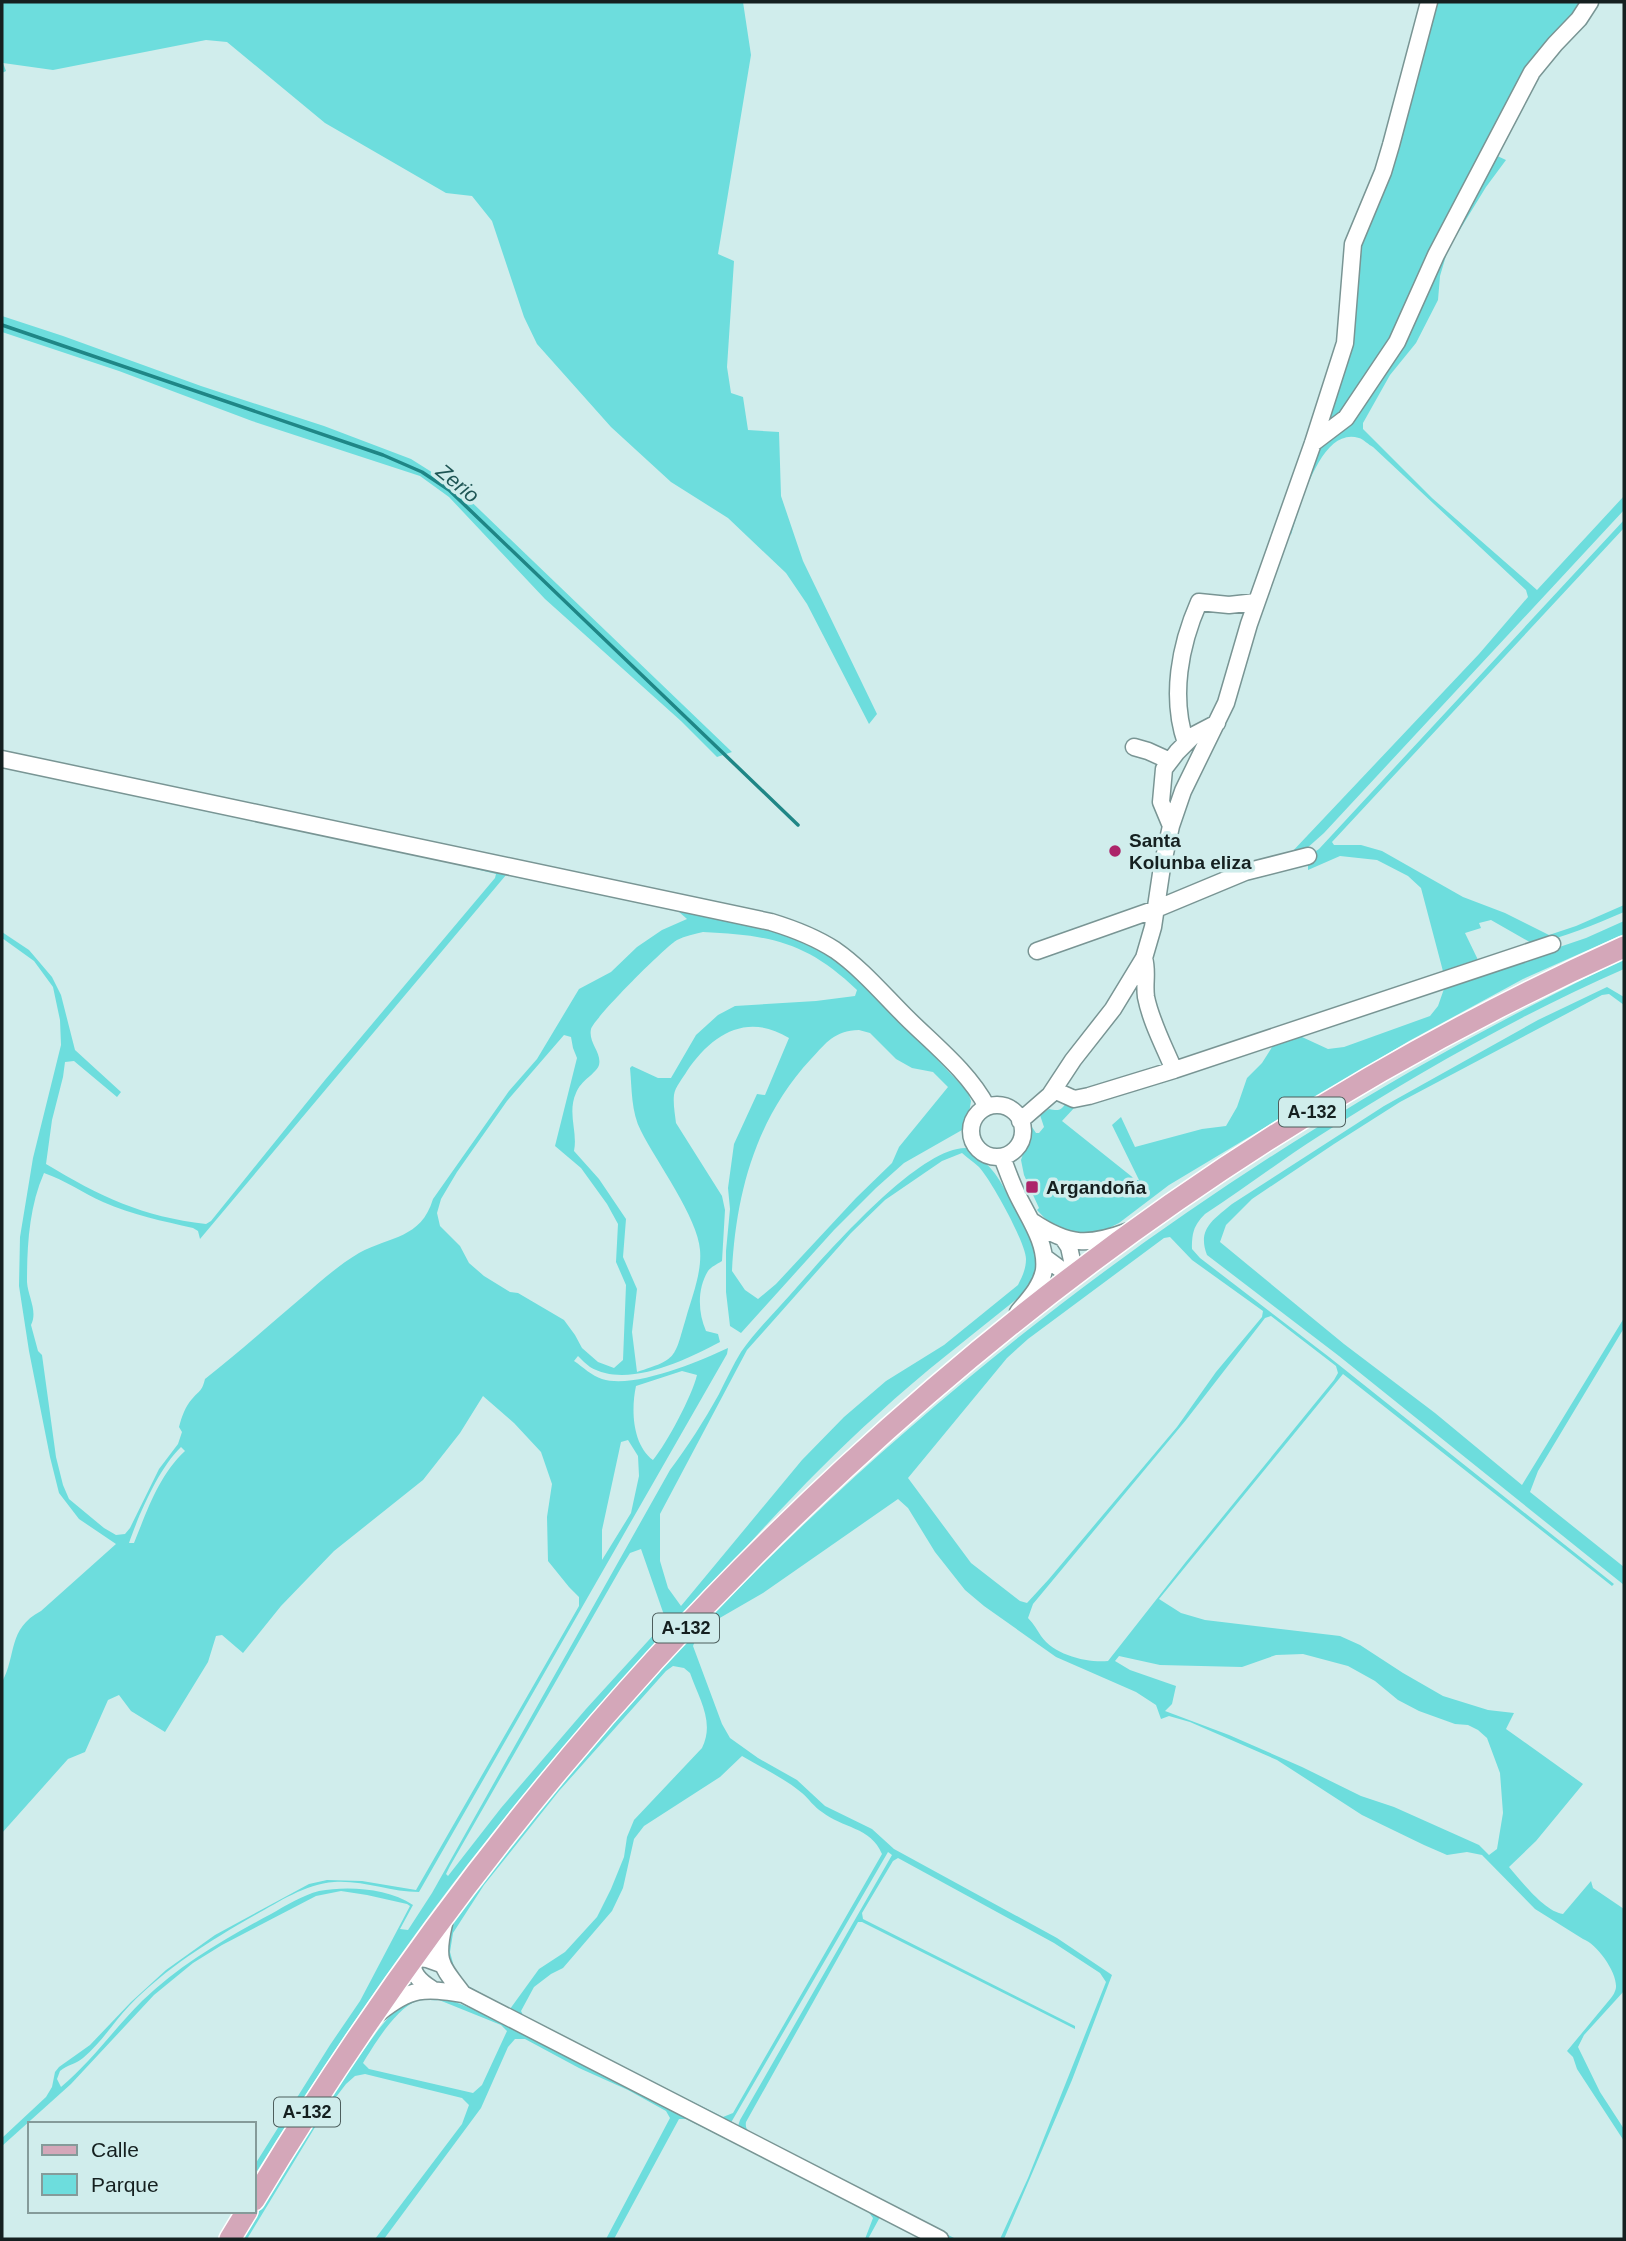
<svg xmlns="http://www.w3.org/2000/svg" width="1626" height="2241" font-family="Helvetica,sans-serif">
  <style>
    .green { fill: #6ddddd; fill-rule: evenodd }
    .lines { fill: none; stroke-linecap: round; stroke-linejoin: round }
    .stream { stroke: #1f8686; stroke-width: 3.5 }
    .minor-casing { stroke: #799594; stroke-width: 19 }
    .major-casing { stroke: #fff; stroke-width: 24 }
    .minor { stroke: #fff; stroke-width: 16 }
    .major { stroke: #d4a7b9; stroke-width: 21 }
    .poi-dot { fill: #ac2469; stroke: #d0edec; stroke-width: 2.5 }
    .labels { text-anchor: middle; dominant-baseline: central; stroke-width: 7; stroke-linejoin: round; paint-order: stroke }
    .shield { fill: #d0edec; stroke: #4d5e5d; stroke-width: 2 }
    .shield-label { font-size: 18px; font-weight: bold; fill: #152020 }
    .poi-label { font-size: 19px; font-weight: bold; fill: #152020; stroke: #d0edec; text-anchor: start }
    .water-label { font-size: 21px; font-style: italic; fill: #1f5655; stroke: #d0edec }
  </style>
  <rect width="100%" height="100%" fill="#d0edec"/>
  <path class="green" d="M2,2H743L751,55L718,254L734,261L727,367L731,393L743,397L748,430L779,432L781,496L803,561L877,714L869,724L807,604L786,573L728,518L671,482L611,427L537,344L524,317L492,221L472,196L446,193L325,123L227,42L206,40L53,70L3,63L6,71L2,73Z
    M1433,2H1586L1557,35L1387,348L1360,392L1322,435C1340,380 1363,324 1354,266Z
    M1493,154L1506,160L1486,187L1448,249L1440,276L1438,300L1416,343L1390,375L1363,423V429L1432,498L1537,590L1624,496V510L1324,833L1306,849L1290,854L1479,654L1528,597L1526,590L1373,447C1369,445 1363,439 1359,438C1320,425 1299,510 1291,535L1289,528L1315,454L1348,421Z
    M2,316L63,336L201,386L324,426L411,459L457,488L732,752L717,757L681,721L545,599L449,497L420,476L252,421L119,371L2,332Z
    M1624,520V528L1332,842L1334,845H1361L1382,851L1463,897L1505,913L1549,935L1576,926L1624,905V912C1594,925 1565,937 1533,944L1491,920L1479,923L1481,928L1465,933L1479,962L1444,975L1421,888L1408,876L1377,860L1340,856L1308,870V861L1304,859L1319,849Z
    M2,766L791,932L841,960L918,1034L930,1052L968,1092L971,1101L969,1113L962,1130L904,1163L876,1188L834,1230L741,1333L730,1326L726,1292V1251L730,1209L728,1188L734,1144L757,1094L765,1095L789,1038C747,1012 712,1034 687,1071C683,1078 675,1087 674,1095C673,1104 675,1114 676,1123L722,1196L725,1210L722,1261C717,1264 711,1267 708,1271C697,1289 698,1313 706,1331L718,1334L720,1342C686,1360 627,1389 590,1367C586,1364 582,1360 578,1356L574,1361C583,1367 592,1376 602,1379C634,1389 698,1362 728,1348L727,1354L419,1892C390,1892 363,1880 334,1882C305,1884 279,1902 255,1915C208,1942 167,1967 129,2006C113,2023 101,2043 83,2058C76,2064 67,2065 60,2071L57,2079L61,2087C91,2062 114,2029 142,2001C181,1964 224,1939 271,1914C285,1906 303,1895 319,1891C348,1886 387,1888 413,1905L400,1929L408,1930L432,1893L670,1470C688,1446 704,1421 719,1394C726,1380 733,1365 741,1352C755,1332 774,1313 790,1295C821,1260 919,1145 967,1148C975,1156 985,1161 992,1170C1000,1179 1006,1192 1012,1203C1030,1234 1050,1259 1024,1293C975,1333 924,1371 878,1414C813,1472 755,1537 697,1601C626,1677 555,1754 490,1836C404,1944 327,2059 254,2176V2166L330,2045L360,2001L410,1906L407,1904L367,1895L341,1891L316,1896L222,1945L193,1963L154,1995L71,2084L2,2146V2138L46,2097L52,2087L55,2072L59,2067L90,2045L131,2002L166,1970L215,1935L309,1884L327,1880L362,1881L416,1890L579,1606V1597L569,1587L548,1561L547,1517L552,1484L541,1452L514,1423L483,1396L460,1433L423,1480L334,1551L281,1606L243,1653L222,1635L216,1636L208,1662L165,1732L131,1711L119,1695L108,1700L85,1752L68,1759L2,1833V1682C17,1655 7,1629 41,1611L116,1544L79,1519L59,1493L50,1457L29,1351L19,1286L20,1237L33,1158L61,1045L60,1020L53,987L34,961L2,938V932L29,950L52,977L61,995L75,1050L121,1092L117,1097L74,1061L65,1062L63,1077L52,1120L46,1164C99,1196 143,1217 206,1224L211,1221L325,1080L495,878L496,874L415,854ZM506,875L678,911L687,919L662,930L637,947L611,972L579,989L537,1059L509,1091L433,1199C421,1239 390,1236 359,1253C337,1266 319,1283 300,1299C268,1326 238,1353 205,1379C202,1391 200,1390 192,1399C185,1407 182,1416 179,1427L182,1432L178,1444L159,1469L130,1528L125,1534L116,1535L104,1528L69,1499L63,1485L56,1457L42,1355L38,1351L31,1325C38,1311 28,1297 27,1282C27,1246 29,1207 44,1173C65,1180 83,1193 103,1202C132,1215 163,1221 193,1228L198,1231L200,1239ZM703,932C770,935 807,942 857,990L855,996L816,1001L735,1006L718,1015L696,1035L671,1078H658L632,1066L630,1068C632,1089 631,1112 641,1131C656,1161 698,1218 700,1250C702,1272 692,1297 686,1318C674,1358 678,1359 637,1372L632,1332L637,1289L623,1257L626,1219L599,1179L574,1151C578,1132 567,1113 576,1093C581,1080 596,1074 599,1065C602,1052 588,1043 591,1029C595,1017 665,947 677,940C685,936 695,934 703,932ZM859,1030L870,1033L896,1059L912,1068L933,1072L948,1087L899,1147L892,1163L856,1198L776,1284L758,1299L745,1290L732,1271C736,1193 756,1118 811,1059C827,1042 834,1031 859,1030ZM564,1035L571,1037L573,1048L577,1058L555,1146L581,1168L607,1204L618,1224L616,1262L626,1285L623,1360L614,1368L598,1362L582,1348L575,1335L564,1320L518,1293L510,1292L484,1276L469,1263L460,1246L440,1226L437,1213L441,1199L457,1172L507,1101ZM962,1153C967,1158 974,1162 979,1167C991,1180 1026,1243 1026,1259C1026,1269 1022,1277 1018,1285L944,1345L886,1381L844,1417L802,1460L681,1606L668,1588L660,1561V1514L747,1350L851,1233L885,1200L942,1161ZM682,1371L697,1375C692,1396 667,1443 653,1460C632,1444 631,1409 636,1386ZM628,1440L638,1456L639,1476L631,1513L602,1560V1530L621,1442ZM181,1447L185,1451C159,1475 147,1511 134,1543H129C139,1514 159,1468 181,1447ZM641,1549L664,1615L658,1630L586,1709L501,1808L448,1876L446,1874L450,1866L622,1566L630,1553Z
    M1624,921V934L1523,979L1409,1041L1169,1185L1119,1223L1103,1231L1087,1235L1055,1229L1037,1210L1039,1208L1024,1175L1021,1160L1032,1127L1036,1133H1039L1044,1127L1040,1115L1049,1109C1058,1111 1061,1111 1066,1103L1083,1102L1081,1107H1075L1062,1121L1136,1180H1139L1112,1125L1121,1117L1135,1147L1202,1129L1226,1126L1237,1107L1247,1078L1262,1063L1274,1044L1291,1037H1302L1328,1049L1344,1047L1430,1016L1438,1006L1445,986L1586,938Z
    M1624,959V969C1519,1015 1416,1074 1319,1136C1280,1161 1243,1189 1205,1214C1193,1226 1192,1234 1192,1249L1200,1258L1329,1357L1614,1584L1612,1586L1343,1374L1159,1599L1181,1613L1205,1620L1340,1636L1360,1645L1403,1673L1443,1696L1488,1710L1514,1713L1506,1729L1583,1784L1536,1841L1509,1867C1521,1881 1545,1912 1563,1914L1591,1881L1593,1888L1624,1909V1991L1584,2035L1578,2047L1600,2092L1624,2129V2141L1577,2069L1573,2057L1567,2051L1611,1998C1613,1996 1616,1990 1616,1987C1617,1972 1597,1944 1583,1939L1535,1909L1482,1855L1467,1852L1447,1855L1424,1845L1362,1815L1277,1760L1190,1722L1169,1716L1161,1719L1156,1705L1136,1692L1056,1657L984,1606L965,1590L935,1552L908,1508L898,1499L763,1593L718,1619L695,1641L693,1646L722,1724L730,1738L758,1758L797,1780L825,1806L872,1829L894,1849L1057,1938L1112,1975L1072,2080L1004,2239H1000L1028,2178L1106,1982L1100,1973L1054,1943L898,1858L893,1861L862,1913L863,1919L1075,2026V2029L862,1922H858L746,2122C744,2133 756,2136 764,2141L956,2239H949L741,2133L737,2129L740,2120L892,1855L888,1852L729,2126L470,1989C455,1977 445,1961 447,1940C450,1911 519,1835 540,1810C757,1543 1021,1311 1313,1130C1413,1067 1518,1011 1624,959ZM1170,1237L1192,1260L1263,1311L1262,1317L1216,1372L1177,1427L1049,1579L1027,1603L1020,1601L971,1563L908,1478L1007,1358L1028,1339L1164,1238ZM1271,1316L1336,1366L1338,1373L1334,1380L1185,1563L1108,1661C1087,1663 1054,1655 1041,1636C1037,1630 1034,1624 1028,1618L1033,1604L1186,1420L1265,1318ZM1303,1654L1348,1666L1375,1681L1398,1700L1419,1711L1455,1724L1468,1725L1478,1730L1487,1738L1500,1773L1503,1813L1497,1849L1489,1855L1479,1845L1394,1807L1361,1796L1302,1767L1229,1735L1165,1711L1172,1704L1176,1686L1130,1670L1115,1661L1119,1656L1160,1665L1242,1667L1276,1655ZM673,1666L684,1668L690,1673C699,1699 715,1722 702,1748L634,1820L627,1837L624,1857L611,1889L597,1917L565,1952L539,1969L510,2009L468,1986L454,1967L450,1952L453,1933L484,1885L559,1791L666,1671ZM742,1756C762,1768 784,1778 802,1793C809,1799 814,1807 822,1812C842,1828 871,1827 882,1854L733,2113L723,2117L524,2017L521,2011L534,1987L551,1974L563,1968L612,1911L623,1888L634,1839L644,1826L720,1777Z
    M1607,987L1624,997V1005L1609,994L1602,995L1400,1102L1334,1144L1252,1199L1226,1225L1220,1242L1344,1344L1435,1413L1522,1485L1624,1318V1328L1538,1471L1530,1492L1624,1567V1585L1339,1356L1207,1255C1197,1229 1213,1220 1232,1204L1384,1106L1538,1020Z
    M430,1995L443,1997L512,2025L931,2239H923L880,2217L868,2239H865L873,2218L867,2210L686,2119H679L614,2239H606L670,2118L666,2111L628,2090L579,2068L525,2039H515L508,2047L481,2108L384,2239H375L462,2124L469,2105L462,2098L365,2074L355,2076L346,2084L323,2114L247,2239H240C277,2175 315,2113 360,2055C372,2039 385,2018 401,2006C409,1999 420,1997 430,1995ZM439,2000L501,2025L507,2031L482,2085L473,2093L369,2069L363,2063C374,2045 396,2008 417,2001C424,1999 433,2001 439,2000Z"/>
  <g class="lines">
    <path class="stream" d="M2,325L383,455L422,472L449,490L798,825"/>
    <g class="minor-casing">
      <path id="minor" d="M1313,443L1346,418L1397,342L1436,255L1532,72L1555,44L1579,19L1590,2
        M1186,743C1170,697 1180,645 1199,602L1229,605L1256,602
        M1134,747L1148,751L1170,761
        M2,759L771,922C794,929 815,937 835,950C861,968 883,994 905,1016C933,1044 969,1072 987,1107
        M1171,826L1161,802L1164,769L1177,752L1194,735L1217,723
        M1037,951L1156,909L1245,872L1308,856
        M1144,958C1148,972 1144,983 1146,997C1151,1022 1164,1046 1174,1070
        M1054,1090L1074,1099L1089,1096L1174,1070L1552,944
        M971 1131a26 26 0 1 1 52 0a26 26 0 1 1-52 0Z
        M1020,1121L1050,1095L1073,1060L1113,1009L1144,958L1153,927L1162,867L1171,826L1183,791L1226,703L1249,624L1313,443L1345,343L1353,244L1383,172L1391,145L1429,2
        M1002,1157C1007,1170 1012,1185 1019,1198C1030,1220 1047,1244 1044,1270C1041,1287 1028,1300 1018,1312
        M1033,1222C1069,1246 1089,1246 1129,1231
        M1044,1257L1063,1271L1075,1274L1069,1247L1063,1238
        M444,1924C435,1962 441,1965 463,1994
        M432,1989C419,1981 411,1973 412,1957L427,1959L441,1964
        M379,2013C411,1987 424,1988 463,1994L940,2239"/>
    </g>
    <g class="major-casing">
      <path id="major" d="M254,2200C578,1661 1048,1206 1624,947
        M230,2239L247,2211"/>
    </g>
    <use href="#minor" class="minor"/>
    <use href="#major" class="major"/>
  </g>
  <g class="poi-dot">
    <circle cx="1115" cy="851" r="7"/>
    <rect x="1025" y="1180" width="14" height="14" rx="3.5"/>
  </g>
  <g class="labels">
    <g class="shield">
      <rect x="1279" y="1097.5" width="66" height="29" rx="5"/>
      <rect x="653" y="1613.5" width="66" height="29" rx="5"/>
      <rect x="274" y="2097.5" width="66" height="29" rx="5"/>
    </g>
    <g class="shield-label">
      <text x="1312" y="1112">A-132</text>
      <text x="686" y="1628">A-132</text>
      <text x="307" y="2112">A-132</text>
    </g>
    <g class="poi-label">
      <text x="1129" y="840">Santa<tspan x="1129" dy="22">Kolunba eliza</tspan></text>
      <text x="1046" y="1187">Argandoña</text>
    </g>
    <g class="water-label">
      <text transform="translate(458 483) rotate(39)">Zerio</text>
    </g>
  </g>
  <rect width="1626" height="2241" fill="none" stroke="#152020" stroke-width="7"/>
  <rect x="28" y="2122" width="228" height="91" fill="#d0edec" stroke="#859b9a" stroke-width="2"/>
  <rect x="42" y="2145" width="35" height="10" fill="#d4a7b9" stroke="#859b9a" stroke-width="2"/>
  <text x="91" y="2157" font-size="21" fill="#152020">Calle</text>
  <rect x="42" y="2174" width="35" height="21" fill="#6ddddd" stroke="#859b9a" stroke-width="2"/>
  <text x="91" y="2192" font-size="21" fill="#152020">Parque</text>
</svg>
